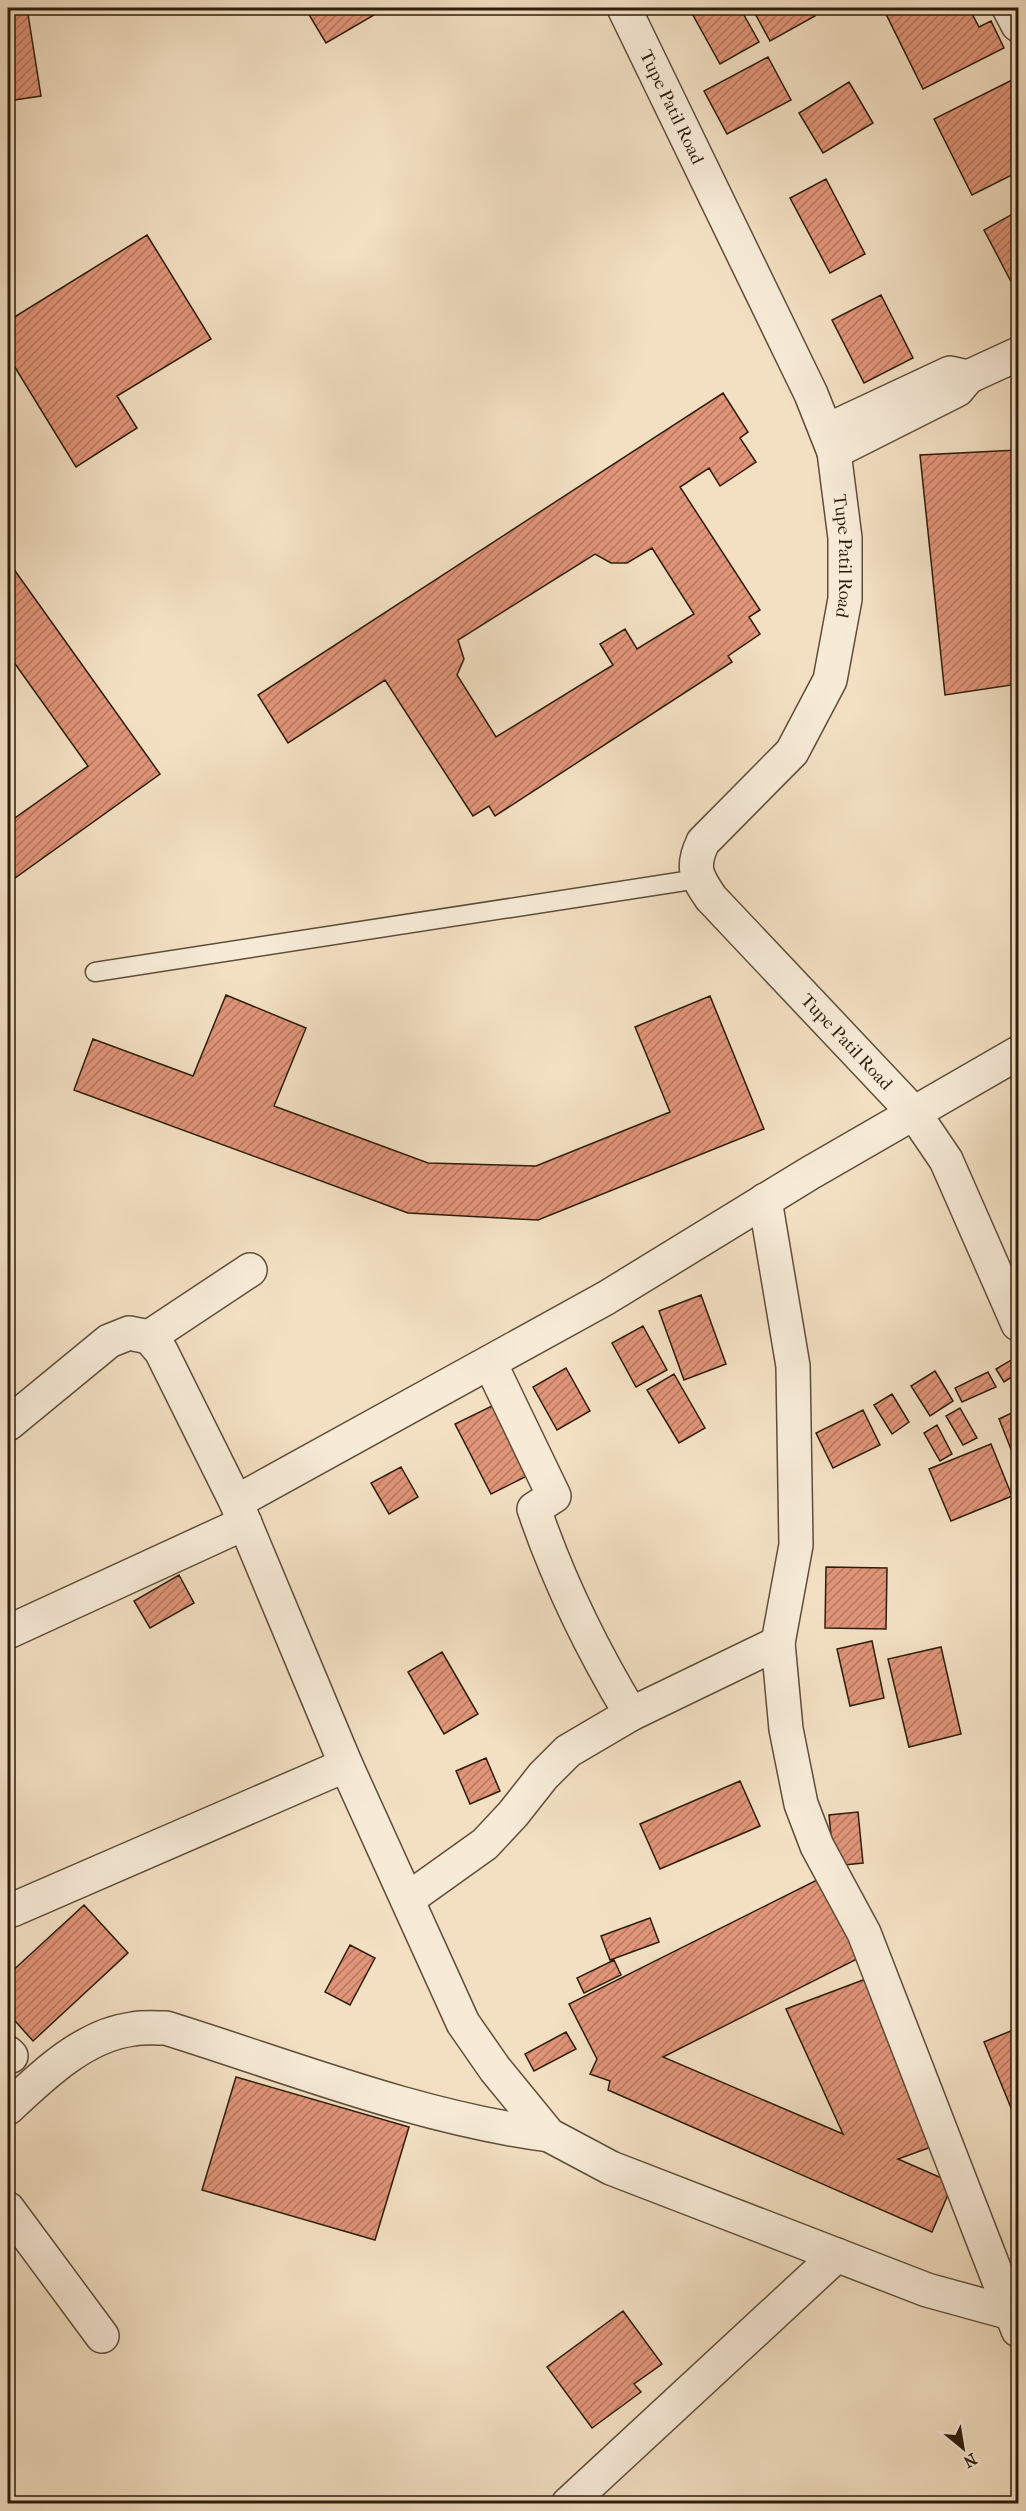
<svg xmlns="http://www.w3.org/2000/svg" width="1026" height="2511" font-family="'IM FELL French Canon',serif">
  <style>
    .building { fill: url(#building-hatch); stroke: #2d1d0b; stroke-width: 1.5; fill-rule: evenodd }
    .lines { fill: none; stroke-linecap: round; stroke-linejoin: round }
    .lane-casing { stroke: #5e4e39; stroke-width: 21 }
    .street-casing { stroke: #5e4e39; stroke-width: 36 }
    .lane { stroke: #f7ebd8; stroke-width: 18 }
    .street { stroke: #f7ebd8; stroke-width: 33 }
    .labels { text-anchor: middle; dominant-baseline: central; stroke-width: 6; stroke-linejoin: round; paint-order: stroke }
    .street-label { font-size: 18px; fill: #2d1d0b; stroke: #f7ebd8 }
  </style>
  <defs>
    <pattern id="building-hatch" width="6" height="6" patternUnits="userSpaceOnUse" patternTransform="scale(1.5)"><rect width="6" height="6" fill="#e09478"/><path d="M-1 1l2-2M0 6l6-6M5 7l2-2" fill="none" stroke="#b67861"/></pattern>
  </defs>
  <rect width="100%" height="100%" fill="#f3e0c3"/>
  <filter id="stains"><feTurbulence type="fractalNoise" baseFrequency=".00333" numOctaves="4"/><feColorMatrix values="0 0 0 0 .2 0 0 0 0 .09 0 0 0 0 .02 0 0 0 .5 -.17"/></filter>
  <radialGradient id="worn" r=".72"><stop offset=".6" stop-color="#630" stop-opacity="0"/><stop offset="1" stop-color="#630" stop-opacity=".3"/></radialGradient>
  <path class="building" d="M8,8H27L41,96L8,101Z
    M305,8H370L374,15L326,43Z
    M689,8H740L759,42L720,64Z
    M752,8H810L815,16L770,41Z
    M894,8H969L979,27L991,21L1004,48L923,89L885,12Z
    M768,57L791,100L727,134L704,91Z
    M1016,78L1018,82V172L972,195L934,119Z
    M849,82L873,123L823,153L799,113Z
    M826,179L865,254L830,273L790,198Z
    M1018,211V295L984,230Z
    M147,235L211,339L117,396L137,428L76,467L8,356V321Z
    M881,295L913,358L864,383L832,320Z
    M723,393L748,432L740,438L756,462L720,486L709,468L680,487L760,610L749,617L760,634L728,656L732,662L495,816L489,806L473,816L385,680L288,743L258,695ZM652,548L694,614L637,649L625,629L600,644L613,665L496,737L457,675L464,659L458,640L595,554L611,563H627Z
    M1018,450V684L945,695L920,455Z
    M8,561L160,774L8,883V823L88,766L8,654Z
    M226,995L306,1028L274,1106L428,1163L536,1166L670,1112L635,1027L710,996L764,1129L538,1220L408,1213L74,1090L93,1039L193,1076Z
    M701,1295L726,1364L684,1380L659,1311Z
    M643,1326L667,1370L636,1387L612,1343Z
    M1018,1356V1373L1004,1382L996,1369Z
    M566,1368L590,1411L557,1430L533,1387Z
    M935,1371L953,1401L930,1416L911,1386Z
    M988,1372L996,1387L962,1402L955,1388Z
    M674,1374L705,1428L679,1443L647,1390Z
    M892,1394L909,1422L892,1434L874,1405Z
    M496,1404L531,1474L491,1494L455,1424Z
    M960,1408L977,1438L963,1445L946,1416Z
    M863,1410L880,1445L833,1468L816,1433Z
    M1018,1410V1467L999,1419Z
    M937,1425L952,1454L940,1461L924,1433Z
    M991,1444L1012,1496L951,1521L929,1469Z
    M401,1467L418,1497L389,1514L371,1483Z
    M826,1567L887,1568L886,1629L825,1628Z
    M179,1575L194,1603L150,1628L134,1601Z
    M872,1641L884,1698L850,1706L837,1649Z
    M941,1647L961,1734L909,1747L888,1659Z
    M442,1652L478,1714L444,1734L408,1672Z
    M486,1758L500,1791L470,1804L456,1771Z
    M740,1781L760,1826L660,1869L640,1824Z
    M858,1812L863,1863L834,1866L829,1815Z
    M821,1878L861,1957L663,2057L843,2134L786,2009L879,1974L942,2143L898,2159L953,2183L932,2232L608,2090L610,2081L590,2074L597,2059L569,2004Z
    M84,1905L128,1953L33,2041L8,2013V1975Z
    M650,1918L659,1942L610,1960L601,1936Z
    M350,1945L375,1958L350,2005L325,1992Z
    M8,1947L14,1955L8,1960Z
    M614,1960L621,1975L584,1993L577,1978Z
    M1018,2028V2125L984,2042Z
    M566,2032L576,2049L534,2071L525,2054Z
    M236,2077L409,2127L375,2240L202,2190Z
    M623,2311L662,2364L634,2384L641,2392L592,2428L547,2367Z"/>
  <g class="lines">
    <g class="lane-casing">
      <path id="lane" d="M95,972L698,879"/>
    </g>
    <g class="street-casing">
      <g id="street">
        <path id="s1" d="M624,8L811,394L834,452L845,538V599L830,680L792,752L703,842C691,867 696,876 711,898L914,1113L946,1160L1018,1324"/>
        <path d="M1009,8L1018,25"/>
        <path d="M968,377L1018,354"/>
        <path d="M826,431L950,373L968,377L957,390L834,452"/>
        <path d="M765,1200L793,1366L796,1545L778,1643L786,1729L801,1804L817,1846L864,1933L1018,2330"/>
        <path d="M149,1337L250,1270"/>
        <path d="M490,1363L554,1496L534,1509C559,1582 591,1648 631,1714"/>
        <path d="M8,1424L109,1341L129,1333L149,1337L161,1351L236,1502L346,1765L463,2023L495,2069L549,2135L611,2168L927,2290L1018,2315"/>
        <path d="M236,1502L606,1298L810,1173L1018,1053"/>
        <path d="M8,1632L245,1523"/>
        <path d="M408,1899L485,1844L513,1814L543,1776L568,1751L631,1714L778,1643"/>
        <path d="M12,1910L346,1765"/>
        <path d="M8,2053L11,2056"/>
        <path d="M8,2108C42,2076 84,2035 133,2029C144,2027 156,2028 166,2028C291,2067 419,2118 549,2135"/>
        <path d="M8,2209L102,2336"/>
        <path d="M568,2504L837,2255"/>
      </g>
    </g>
    <use href="#lane" class="lane"/>
    <use href="#street" class="street"/>
  </g>
  <g class="labels">
    <g class="street-label">
      <text stroke="none"><textPath href="#s1" startOffset="110">Tupe Patil Road</textPath></text>
      <text stroke="none"><textPath href="#s1" startOffset="596">Tupe Patil Road</textPath></text>
      <text stroke="none"><textPath href="#s1" startOffset="1188">Tupe Patil Road</textPath></text>
    </g>
  </g>
  <rect width="1026" height="2511" fill="none" stroke="#f3e0c3" stroke-width="30"/>
  <rect x="9" y="9" width="1008" height="2493" fill="none" stroke="#2d1d0b" stroke-width="3"/>
  <rect x="15" y="15" width="996" height="2481" fill="none" stroke="#2d1d0b" stroke-width="1.5"/>
  <g transform="translate(963 2448) rotate(150)" stroke="#f7ebd8" stroke-width="4.5" paint-order="stroke">
  <path d="M0-4.5L10 22L0 15L-10 22Z" fill="#2d1d0b"/>
  <text y="-9" font-size="16" font-weight="bold" text-anchor="middle" fill="#2d1d0b">N</text>
  </g>
  <rect width="100%" height="100%" filter="url(#stains)"/>
  <rect width="100%" height="100%" fill="url(#worn)"/>
</svg>
